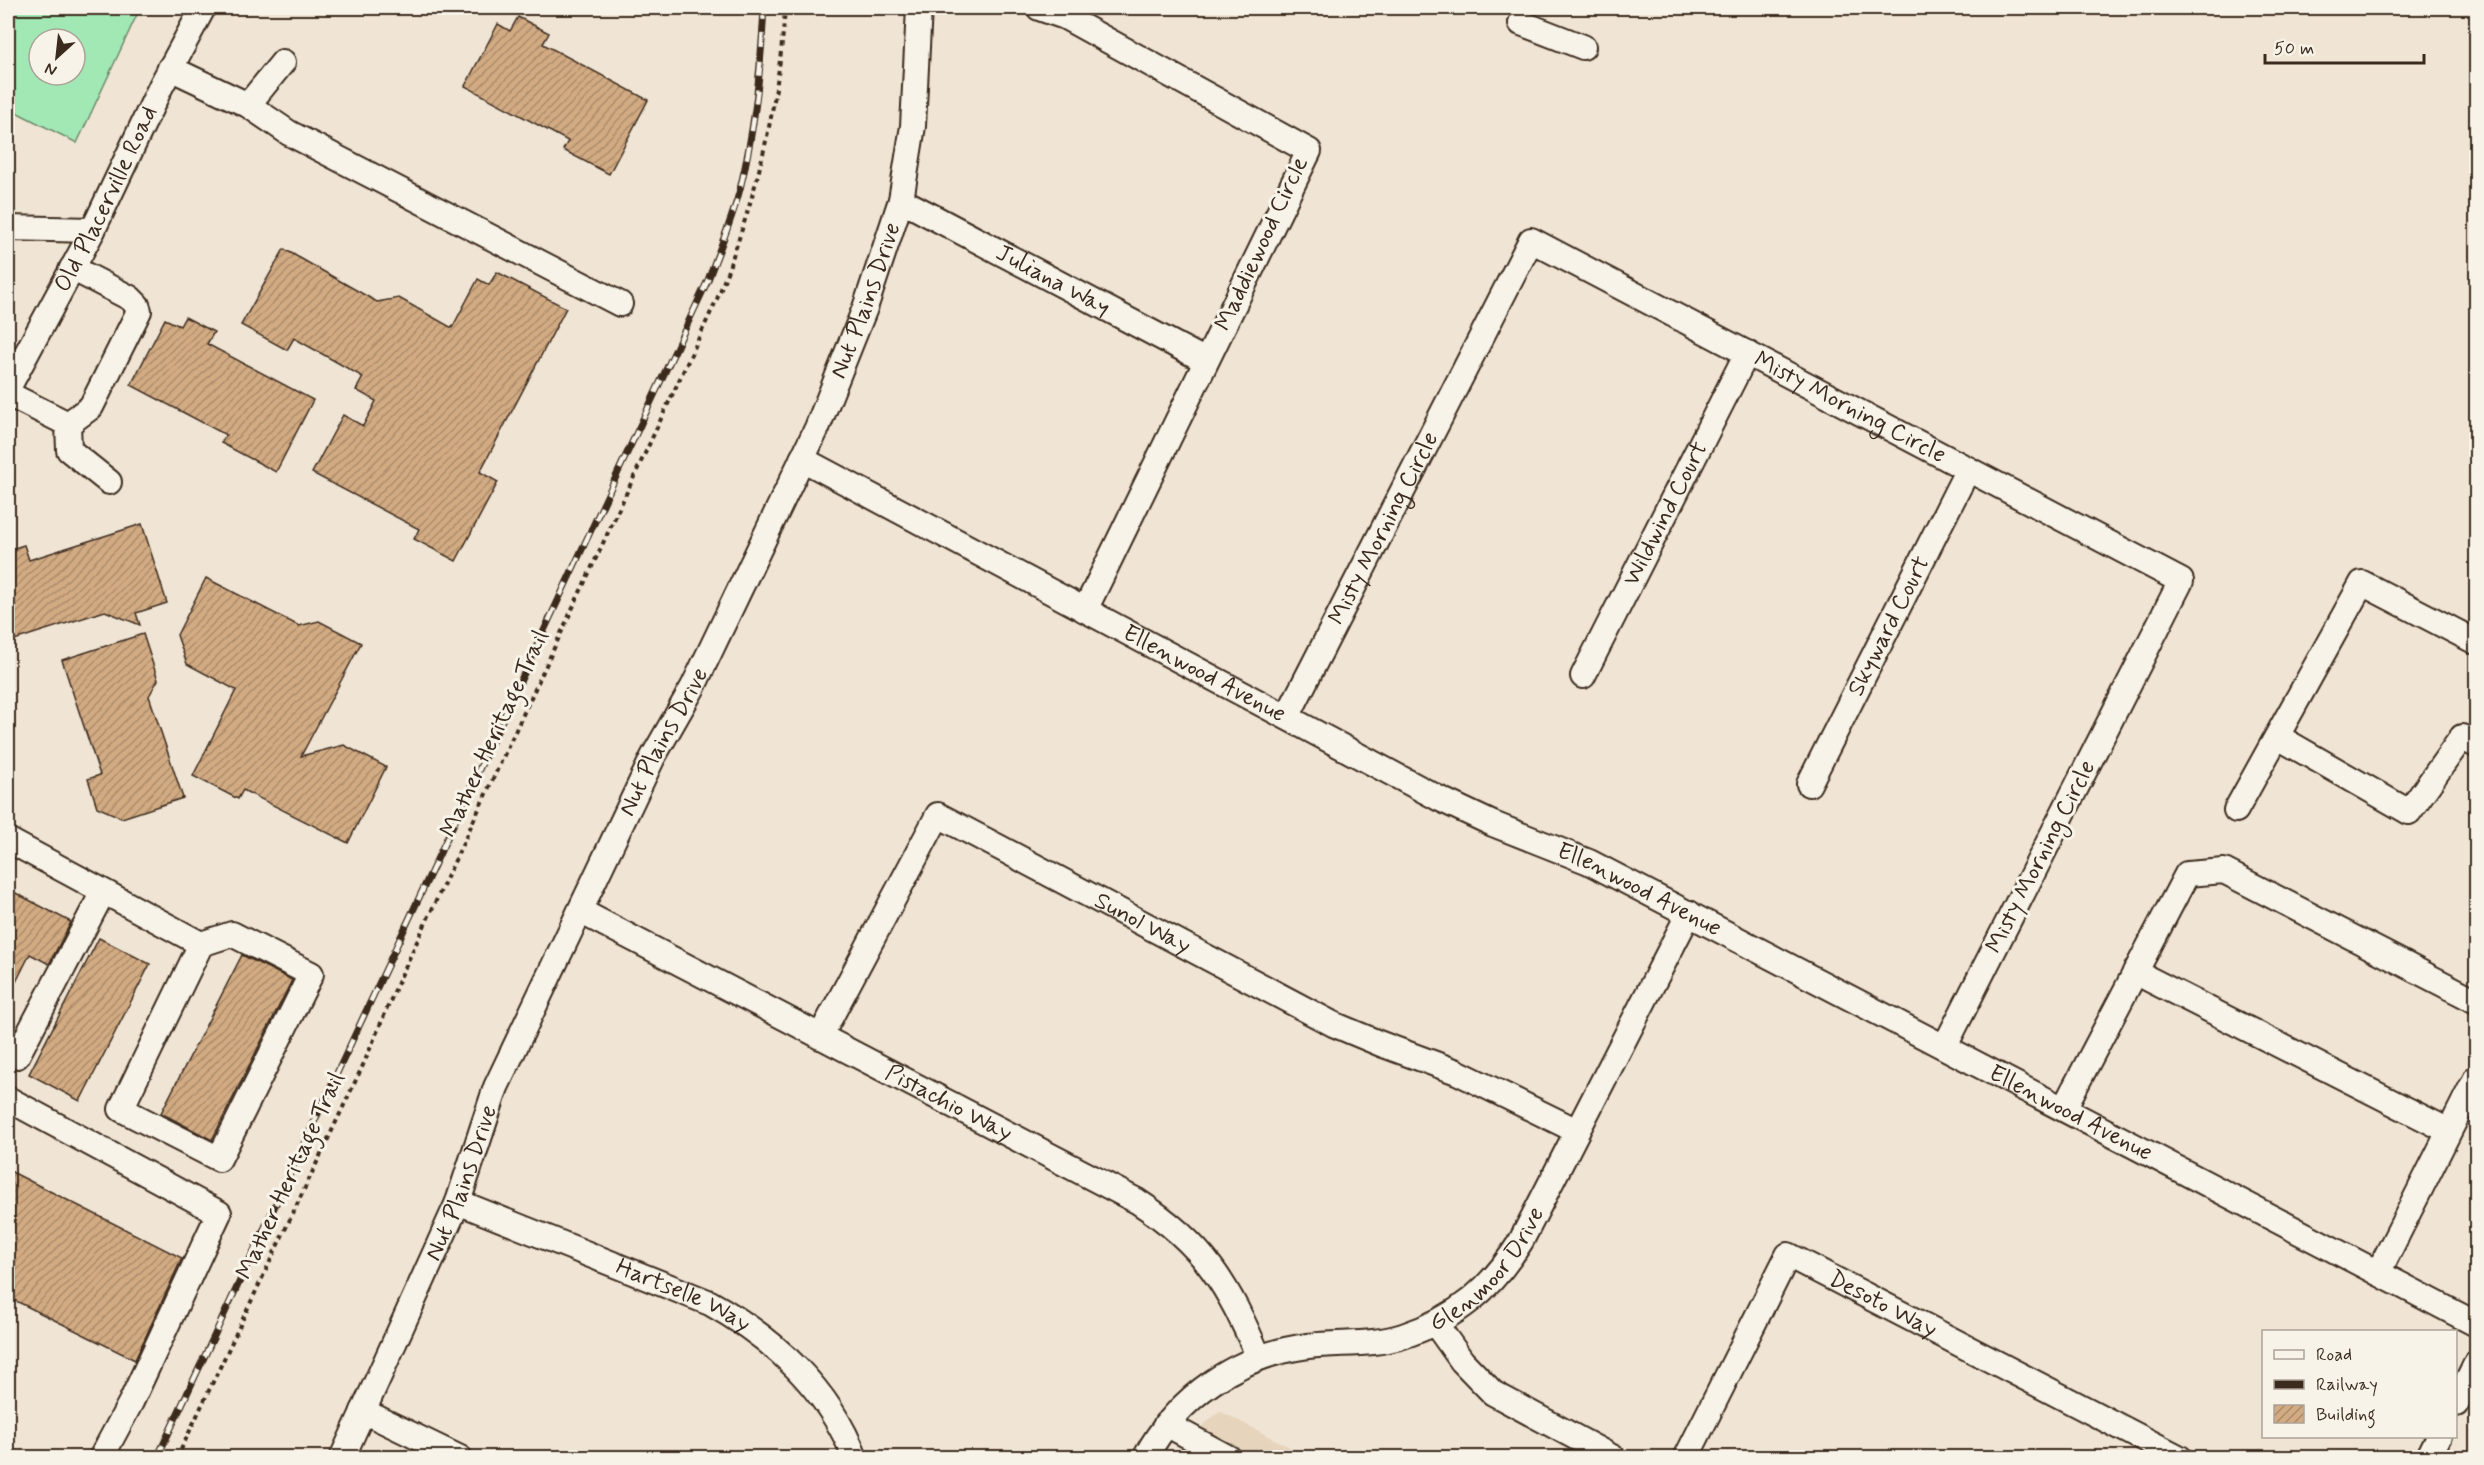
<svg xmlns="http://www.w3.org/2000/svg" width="2484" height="1465" font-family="Mynerve,sans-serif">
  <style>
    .built { fill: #e7d4bc }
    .grass { fill: #a1e8b5; stroke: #6e896a; stroke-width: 1.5; fill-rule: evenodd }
    .building { fill: url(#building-hatch); stroke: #3b2a1e; stroke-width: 1.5 }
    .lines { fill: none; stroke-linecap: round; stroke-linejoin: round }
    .minor-casing { stroke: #3b2a1e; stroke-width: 28 }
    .path { stroke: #3b2a1e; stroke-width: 4; stroke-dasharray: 4.5 4.5; stroke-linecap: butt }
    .minor { stroke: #f7f3e8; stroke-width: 24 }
    .rail-casing { stroke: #3b2a1e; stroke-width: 7 }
    .rail { stroke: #f7f3e8; stroke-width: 4.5; stroke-dasharray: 14; stroke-linecap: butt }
    .labels { text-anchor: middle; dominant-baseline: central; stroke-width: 6; stroke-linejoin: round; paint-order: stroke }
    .street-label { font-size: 24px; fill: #3b2a1e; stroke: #f7f3e8 }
  </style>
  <defs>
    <pattern id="building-hatch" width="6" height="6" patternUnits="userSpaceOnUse" patternTransform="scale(1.5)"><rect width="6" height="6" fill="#d2ab83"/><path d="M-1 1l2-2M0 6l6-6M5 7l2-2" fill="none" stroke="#ac8b6b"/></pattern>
  </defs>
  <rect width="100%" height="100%" fill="#f0e5d4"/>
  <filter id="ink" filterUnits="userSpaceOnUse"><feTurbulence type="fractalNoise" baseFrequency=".0167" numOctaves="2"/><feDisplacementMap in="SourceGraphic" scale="12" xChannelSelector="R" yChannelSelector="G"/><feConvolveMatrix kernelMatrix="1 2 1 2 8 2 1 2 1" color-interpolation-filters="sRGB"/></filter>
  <g filter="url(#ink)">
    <path class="built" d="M1220,1411L1309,1457L1176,1458L1201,1427Z"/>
    <path class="grass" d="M8,8H140L77,143L8,108ZM39,39H75V75H39Z"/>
    <path class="building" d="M518,17L549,33L543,44L648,100L609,174L563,150L568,141L465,86L498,24L510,31Z
      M284,249L377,302L399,298L452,328L478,279L489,285L497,272L566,308L480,472L498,482L456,561L414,539L419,529L312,473L343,415L363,426L376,401L356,390L363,377L294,338L287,350L241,325Z
      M185,317L214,332L207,344L313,400L276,472L221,443L226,435L131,385L165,319L180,326Z
      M142,524L167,603L136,613L140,625L105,611L8,642V550L24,545L29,560Z
      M206,578L299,626L319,621L361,643L301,756L344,745L386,767L348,843L243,790L238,799L193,776L236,690L187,664L177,635Z
      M143,634L158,680L149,696L183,798L122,818L97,807L88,779L100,775L62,660Z
      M8,889L71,922L49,964L30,954L8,998Z
      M99,938L150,964L80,1101L29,1074Z
      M242,955L292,980L212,1140L161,1113Z
      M8,1170L182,1258L135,1360L8,1297Z"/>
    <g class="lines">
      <g class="minor-casing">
        <g id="minor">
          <path d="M1039,8L1065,17L1309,151L1085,610"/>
          <path d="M1521,23L1583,47"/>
          <path d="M170,68L248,105L289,133L620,304"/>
          <path d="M248,105L283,62"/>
          <path id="s1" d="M901,200L1206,361"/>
          <path d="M8,228L93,230"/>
          <path id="s2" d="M8,388L93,230L161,86L203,8"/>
          <path d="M8,394L68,424"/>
          <path d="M68,424L91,407L139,311L137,305L130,298L72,268"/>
          <path d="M68,424L69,450L109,482"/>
          <path id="s3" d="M802,459L1438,798L1493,824L1589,862L2476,1324"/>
          <path id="s4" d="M1583,676L1747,353"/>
          <path id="s5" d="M1287,717L1531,240L2181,581L1945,1046"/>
          <path d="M2278,737L2409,812L2462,737L2476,745"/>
          <path id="s6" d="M1809,784L1968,469"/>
          <path d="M2236,810L2362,583L2476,642"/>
          <path d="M8,840L201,944L232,934L311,974L219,1159L121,1109L201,944"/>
          <path id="s7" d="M580,911L1137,1201C1205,1245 1228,1285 1259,1358"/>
          <path d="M2135,972L2449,1131"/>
          <path id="s8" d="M820,1037L938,815L1333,1024L1381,1044L1457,1072L1577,1131"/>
          <path d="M8,1051L17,1056L103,892"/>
          <path d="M8,1099L219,1213L131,1402L101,1458"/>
          <path d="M2064,1108L2187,874L2224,871L2476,1001"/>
          <path id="s9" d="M458,1202L710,1303C773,1338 829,1389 855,1458"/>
          <path d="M2378,1273L2476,1078"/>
          <path d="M1435,1323L1462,1361L1493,1393L1614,1458"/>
          <path d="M2456,1404L2476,1363"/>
          <path d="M363,1411L460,1458"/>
          <path d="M1166,1424L1229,1458"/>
          <path id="s10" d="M342,1458L458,1202L496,1087L653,757L693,687L817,428L865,308L901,200L913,126L919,8"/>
          <path id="s11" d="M1145,1458C1178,1396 1238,1355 1308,1346C1340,1342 1372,1346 1403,1336C1457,1318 1491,1289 1521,1241L1689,913"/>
          <path id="s12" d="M1686,1458L1788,1255L2180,1458"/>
          <path d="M2428,1458L2439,1436"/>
        </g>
      </g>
      <path class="path" d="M177,1458L364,1063L400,978L717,299C755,202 778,111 785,8"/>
      <use href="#minor" class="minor"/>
      <g class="rail-casing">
        <path id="rail" d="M157,1458L708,280C719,250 732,220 740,189C755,129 761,69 764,8"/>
      </g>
      <use href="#rail" class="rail"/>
    </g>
  </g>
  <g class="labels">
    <g class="street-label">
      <text stroke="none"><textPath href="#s2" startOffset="213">Old Placerville Road</textPath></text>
      <text transform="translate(1262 244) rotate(-65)">Maddiewood Circle</text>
      <text stroke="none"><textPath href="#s1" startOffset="172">Juliana Way</textPath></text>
      <text stroke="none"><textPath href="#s10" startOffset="1272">Nut Plains Drive</textPath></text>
      <text stroke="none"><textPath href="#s5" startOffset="896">Misty Morning Circle</textPath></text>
      <text stroke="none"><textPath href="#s4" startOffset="182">Wildwind Court</textPath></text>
      <text stroke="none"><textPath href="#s5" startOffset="212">Misty Morning Circle</textPath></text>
      <text stroke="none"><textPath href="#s6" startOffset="177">Skyward Court</textPath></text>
      <text stroke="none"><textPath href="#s3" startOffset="456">Ellenwood Avenue</textPath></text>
      <text transform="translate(495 734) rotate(-65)">Mather Heritage Trail</text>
      <text stroke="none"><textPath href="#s10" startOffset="786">Nut Plains Drive</textPath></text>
      <text transform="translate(2041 857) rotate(-63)">Misty Morning Circle</text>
      <text stroke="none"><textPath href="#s3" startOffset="942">Ellenwood Avenue</textPath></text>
      <text stroke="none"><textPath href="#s8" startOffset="483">Sunol Way</textPath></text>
      <text stroke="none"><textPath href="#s7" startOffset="416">Pistachio Way</textPath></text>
      <text stroke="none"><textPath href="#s3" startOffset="1428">Ellenwood Avenue</textPath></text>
      <text transform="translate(291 1176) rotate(-65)">Mather Heritage Trail</text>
      <text stroke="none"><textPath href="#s10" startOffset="300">Nut Plains Drive</textPath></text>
      <text stroke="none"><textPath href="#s11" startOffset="412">Glenmoor Drive</textPath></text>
      <text stroke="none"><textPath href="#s9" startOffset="244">Hartselle Way</textPath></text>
      <text stroke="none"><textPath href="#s12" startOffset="334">Desoto Way</textPath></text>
    </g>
  </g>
  <rect width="2484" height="1465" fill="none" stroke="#f7f3e8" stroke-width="30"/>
  <rect x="15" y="15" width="2454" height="1435" fill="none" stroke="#3b2a1e" stroke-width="2" filter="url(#ink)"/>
  <rect x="2262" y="1330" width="195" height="108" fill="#f7f3e8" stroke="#aca397" stroke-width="1.5"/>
  <rect x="2274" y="1350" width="30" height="9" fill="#f7f3e8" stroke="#aca397" stroke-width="1.5"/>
  <text x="2316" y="1360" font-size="18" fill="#3b2a1e">Road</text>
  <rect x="2274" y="1380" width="30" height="9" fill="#3b2a1e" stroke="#aca397" stroke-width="1.5"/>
  <text x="2316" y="1390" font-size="18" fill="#3b2a1e">Railway</text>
  <rect x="2274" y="1405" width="30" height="18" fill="url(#building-hatch)" stroke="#aca397" stroke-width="1.5"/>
  <text x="2316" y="1420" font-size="18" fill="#3b2a1e">Building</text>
  <g transform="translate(57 57) rotate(207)"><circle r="28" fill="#f7f3e8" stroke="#aca397" stroke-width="1.5"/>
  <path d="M0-4.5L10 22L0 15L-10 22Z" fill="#3b2a1e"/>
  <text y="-9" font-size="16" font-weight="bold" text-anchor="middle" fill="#3b2a1e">N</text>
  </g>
  <path d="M2265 54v9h159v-9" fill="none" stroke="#3b2a1e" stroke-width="3"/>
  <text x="2274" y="54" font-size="18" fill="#3b2a1e" stroke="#f7f3e8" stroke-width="4.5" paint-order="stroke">50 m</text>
</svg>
